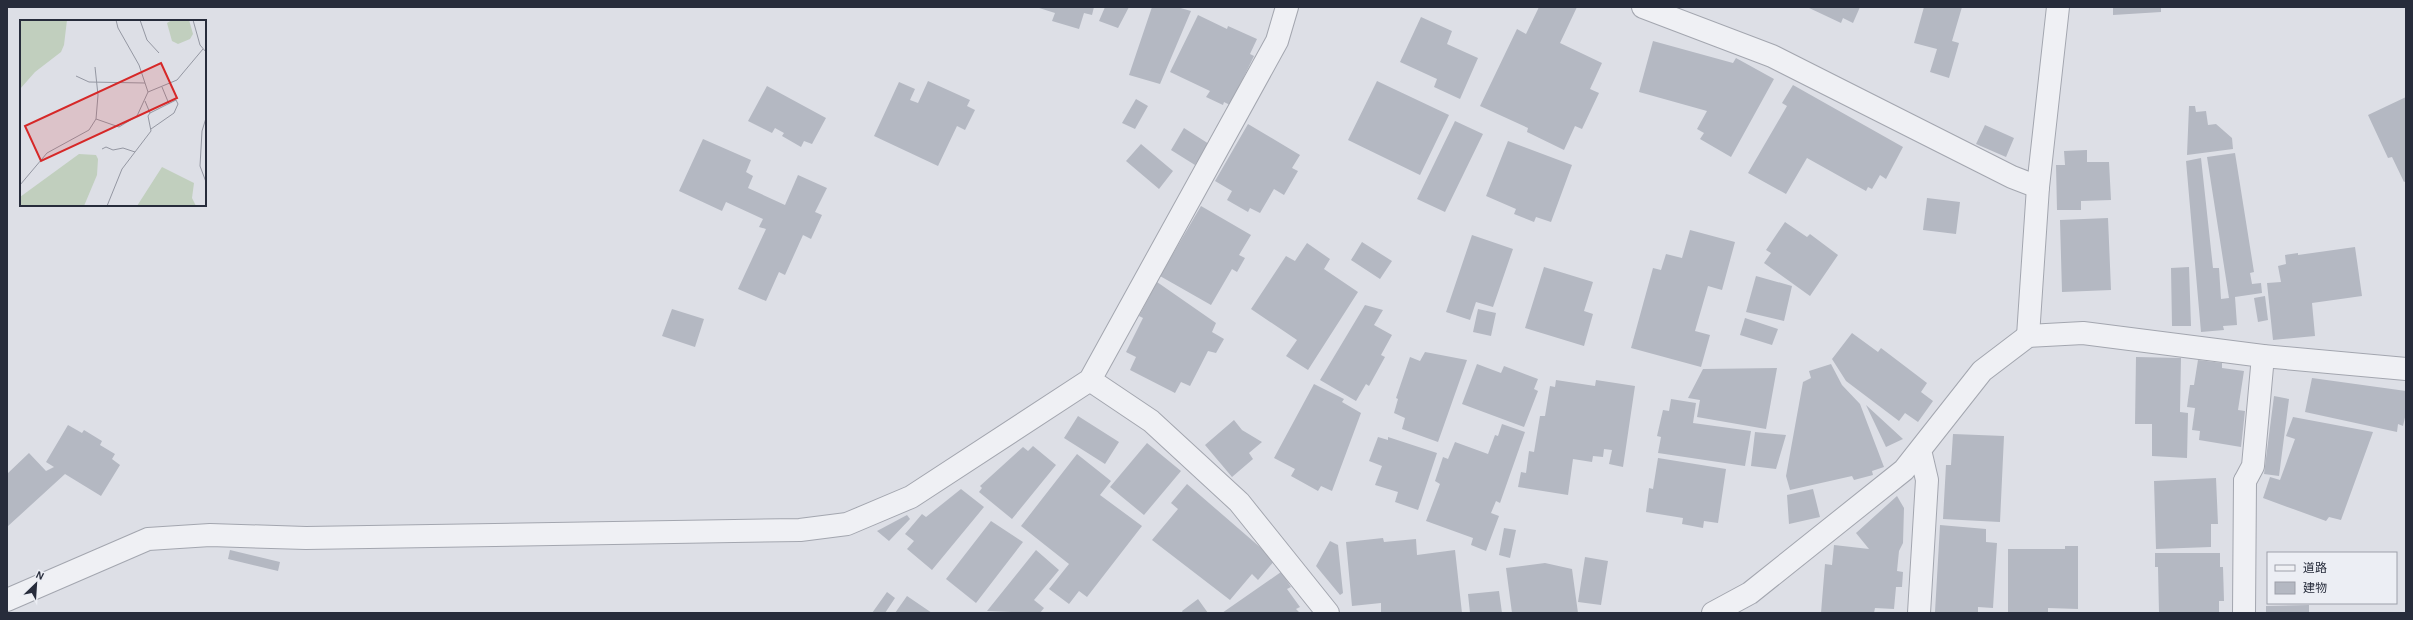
<svg xmlns="http://www.w3.org/2000/svg" width="2413" height="620" font-family="'Alegreya Sans','Noto Sans JP',sans-serif">
  <style>
    .building { fill: #b4b8c2 }
    .lines { fill: none; stroke-linecap: round; stroke-linejoin: round }
    .service-casing { stroke: #a3a6af; stroke-width: 24 }
    .minor-casing { stroke: #a3a6af; stroke-width: 24 }
    .service { stroke: #eff0f4; stroke-width: 22 }
    .minor { stroke: #eff0f4; stroke-width: 22 }
    .inset-road { fill: none; stroke: #9497a2; stroke-width: 1 }
    .view { fill: #d62828; fill-opacity: 0.15; stroke: #d62828; stroke-width: 2 }
    .inset-edge { fill: none; stroke: #272c3b; stroke-width: 2 }
  </style>
  <rect width="100%" height="100%" fill="#dddfe6"/>
  <path class="building" d="M1036,7H1094L1092,15L1084,13L1079,29L1052,21L1055,13Z
    M1105,7H1129L1118,28L1099,21Z
    M1152,7H1177L1191,11L1160,84L1129,75Z
    M1539,7H1577L1560,43L1602,63L1590,89L1599,93L1582,129L1575,126L1564,150L1527,132L1528,128L1480,106L1517,29L1526,34Z
    M1807,7H1860L1853,23L1843,18L1841,23Z
    M1924,7H1962L1952,41L1959,43L1949,78L1930,72L1937,49L1914,43Z
    M2113,7H2161V12L2113,15Z
    M1198,15L1227,29L1228,26L1257,39L1250,54L1254,56L1230,105L1224,102L1223,105L1206,97L1210,91L1170,72Z
    M1421,17L1452,31L1447,44L1478,58L1460,99L1434,87L1437,79L1400,62Z
    M1653,41L1733,63L1736,58L1774,79L1731,157L1700,139L1704,133L1697,129L1707,111L1639,92Z
    M928,81L970,100L967,106L975,110L965,130L957,126L938,166L874,136L899,82L915,89L910,100L918,103Z
    M1377,81L1449,115L1420,175L1348,140Z
    M1793,85L1903,147L1886,179L1880,175L1872,189L1868,187L1866,191L1807,158L1786,194L1748,173L1787,106L1782,103Z
    M767,86L826,118L812,144L804,141L801,147L782,136L784,133L775,128L772,133L748,121Z
    M2406,97V181L2404,182L2392,157L2388,158L2368,115Z
    M1136,99L1148,106L1135,129L1122,123Z
    M2189,106H2195L2196,112L2206,111L2208,125L2216,124L2232,138L2233,149L2187,155Z
    M1455,121L1483,134L1445,212L1417,199Z
    M1248,124L1300,155L1292,168L1298,171L1284,195L1274,189L1260,213L1250,208L1248,212L1227,200L1232,191L1215,181Z
    M1985,125L2014,138L2006,157L1976,144Z
    M1184,128L1209,144L1195,165L1171,150Z
    M703,139L751,160L746,172L753,176L748,188L785,205L798,175L827,188L815,212L822,215L811,239L803,235L785,275L779,272L766,301L738,289L766,229L759,227L763,219L726,202L722,211L679,191Z
    M1508,141L1572,165L1551,222L1536,217L1534,222L1514,214L1516,209L1486,196Z
    M1141,144L1173,171L1159,189L1126,161Z
    M2087,150V162H2109L2111,200L2081,201V210H2057L2056,165H2065L2064,151Z
    M2235,153L2254,272L2250,273L2252,284L2261,283L2262,293L2235,297L2237,325L2223,326L2224,330L2201,332L2186,161L2201,158L2213,268H2219L2221,299L2229,298L2207,157Z
    M1927,198L1960,202L1956,234L1923,230Z
    M1201,206L1251,235L1239,255L1245,258L1237,272L1232,269L1211,305L1160,276Z
    M2108,218L2111,290L2062,292L2060,220Z
    M1785,222L1807,237L1810,234L1838,255L1810,296L1764,263L1771,253L1766,250Z
    M1690,230L1735,242L1722,290L1708,286L1695,331L1710,335L1701,367L1631,348L1653,268L1661,270L1666,254L1682,258Z
    M1472,235L1513,249L1493,307L1476,302L1470,320L1446,312Z
    M1362,242L1392,261L1380,279L1351,260Z
    M1307,243L1330,259L1324,269L1358,292L1308,370L1286,356L1297,340L1251,309L1286,256L1295,261Z
    M2355,247L2362,296L2312,303L2315,336L2273,340L2267,283L2281,282L2278,266L2286,264L2285,255L2298,253V255Z
    M1544,267L1593,282L1584,311L1593,314L1584,346L1525,328Z
    M2189,267L2191,326H2172L2171,268Z
    M1756,276L1792,286L1784,321L1746,312Z
    M1157,282L1216,323L1212,332L1224,339L1216,353L1208,351L1190,386L1181,382L1175,393L1130,370L1136,357L1126,352L1143,318L1139,316Z
    M2265,296L2268,320L2258,322L2254,298Z
    M1365,305L1383,310L1374,325L1392,335L1381,355L1385,357L1369,386L1366,384L1356,401L1320,380Z
    M672,309L704,319L695,347L662,336Z
    M1478,309L1496,313L1491,336L1473,332Z
    M1745,318L1778,329L1772,345L1740,335Z
    M1852,333L1878,352L1881,348L1927,383L1921,392L1933,401L1918,422L1905,413L1899,421L1846,381L1832,359Z
    M1425,352L1467,360L1438,442L1402,429L1405,418L1394,413L1398,399L1396,398L1410,357L1420,361Z
    M2136,357L2181,358L2180,412L2188,413L2187,458L2152,456V424H2135Z
    M2198,360L2222,363V368L2244,371L2238,410L2245,411L2241,447L2199,440L2200,431L2192,430L2195,408L2187,407L2190,385H2194Z
    M1477,364L1501,373L1504,366L1538,379L1534,389L1538,391L1524,427L1462,404Z
    M1831,364L1842,385L1860,404L1884,467L1872,471L1873,475L1854,480L1852,476L1790,490L1786,476L1803,382L1811,378L1809,371Z
    M1777,368L1766,429L1697,417L1700,400L1688,398L1703,369Z
    M2312,378L2406,391V413L2403,426L2398,424L2397,432L2305,412Z
    M1556,380L1595,386L1596,380L1635,386L1623,467L1609,464L1612,450L1604,449L1603,457L1593,456L1592,462L1573,459L1568,495L1518,487L1521,472L1526,473L1529,451L1534,452L1540,416H1545L1550,386L1555,387Z
    M1314,384L1344,399L1342,402L1361,413L1332,491L1321,486L1318,491L1291,476L1295,469L1274,458Z
    M2274,396L2289,399L2279,476L2264,474Z
    M1671,399L1696,403L1693,423L1751,431L1745,466L1658,453L1661,437L1657,436L1663,410L1669,411Z
    M1866,405L1903,439L1886,447Z
    M1078,416L1119,442L1105,464L1064,438Z
    M2293,417L2373,432L2341,520L2329,517L2326,521L2263,498L2270,477L2280,480L2295,439L2286,436Z
    M1234,420L1242,430L1262,442L1249,453L1253,459L1232,477L1205,445Z
    M1502,424L1525,432L1500,503L1496,501L1491,513L1499,516L1486,551L1471,545L1473,538L1426,521L1440,484L1435,481L1443,457L1448,459L1455,442L1488,454L1495,435L1498,436Z
    M68,425L82,433L84,430L102,441L100,445L115,454L112,459L120,465L101,496L65,474L7,527V474L29,453L46,471L54,467L46,462Z
    M1755,432L1786,435L1776,469L1751,466Z
    M1953,434L2004,436L2000,522L1943,519L1946,465H1951Z
    M1378,437L1388,440V437L1437,453L1418,510L1395,502L1398,492L1375,485L1382,466L1369,461Z
    M1147,443L1181,471L1144,515L1110,487Z
    M1033,446L1056,465L1012,519L979,492L982,488L980,486L1023,447L1028,451Z
    M1077,454L1111,481L1100,495L1142,526L1087,597L1079,591L1069,604L1049,589L1069,564L1021,526Z
    M1658,458L1726,469L1718,523L1704,521L1703,528L1682,524L1683,518L1646,512L1649,488L1653,489Z
    M2216,478L2218,524H2211V547L2156,549L2154,481Z
    M1187,484L1275,560L1258,580L1252,574L1230,600L1152,540L1178,509L1171,503Z
    M961,489L984,507L932,570L907,549L914,541L905,534L922,514L926,517Z
    M1813,489L1820,517L1789,524L1787,495Z
    M1897,496L1904,508L1903,543L1899,551L1897,571L1903,572L1902,587H1896L1894,609L1875,608L1874,613H1821L1825,564L1832,565L1834,545L1869,549L1856,533Z
    M907,515L910,519L889,541L877,531Z
    M991,521L1023,542L976,603L946,579Z
    M1940,525L1986,529V542L1997,543L1993,608L1978,607V613L1935,612Z
    M1504,528L1516,530L1510,558L1499,555Z
    M1383,538L1384,542L1416,539L1417,555L1455,550L1462,613H1381V603L1352,606L1346,542Z
    M1330,541L1338,545L1343,593L1340,595L1316,566Z
    M2065,546H2078V609L2048,608V613L2008,612V549H2065Z
    M230,550L280,562L278,571L228,559Z
    M1036,550L1059,570L1034,600L1044,608L1040,613L987,611Z
    M2155,553H2220V567H2223L2224,601H2219V613H2159L2158,567H2155Z
    M1585,557L1608,561L1601,605L1578,602Z
    M1545,563L1572,569L1578,613H1512L1506,568Z
    M1281,572L1291,587L1287,589L1300,607L1296,609L1299,612L1222,613Z
    M1499,591L1502,613H1470L1468,594Z
    M887,592L895,598L885,613H872Z
    M907,596L932,613H895Z
    M1198,599L1208,613H1183L1182,611Z
    M2309,605V613H2266V606Z"/>
  <g class="lines">
    <g class="service-casing">
      <path id="service" d="M2028,336L2038,187L2058,7
        M2245,481L2253,466L2263,356"/>
    </g>
    <g class="minor-casing">
      <path id="minor" d="M1643,7L1772,56L2012,177L2038,187
        M1090,380L1151,421L1239,502L1328,613
        M7,600L148,539L210,535L306,538L800,530L847,524L911,497L1090,380L1277,41L1287,7
        M1713,613L1750,593L1904,470L1982,371L2028,336L2083,333L2263,356L2406,369
        M1919,613L1927,480L1920,450
        M2244,613L2245,481"/>
    </g>
    <use href="#service" class="service"/>
    <use href="#minor" class="minor"/>
  </g>
  <g transform="translate(20 20)">
    <rect width="186" height="186" fill="#dddfe6"/>
    <path d="M0,0H47L44,25L41,32L15,52L0,69ZM152,0H169L173,14L170,19L158,24L152,21L147,3ZM59,134L76,135L78,139L77,155L64,186H0V177ZM142,147L174,163L172,178L176,186H117Z" fill="#c1cfbe"/>
    <path class="inset-road" d="M120,0L127,20L139,33M173,0L180,25L186,32M56,56L69,62L125,63M142,67L149,84M128,72L157,60L183,29M130,93L156,80L158,84L154,93L131,109M186,98L182,111L180,146L186,162M76,99L99,107L117,96L128,72L119,45L98,8L96,0M82,129L86,127L93,130L103,128L115,132M0,165L27,133L69,110L76,99L78,75L75,47M87,186L102,149L131,111L128,96L130,93L125,81"/>
    <path class="view" d="M141,43L157,78L21,141L5,106Z"/>
    <rect width="186" height="186" class="inset-edge"/>
  </g>
  <rect width="2413" height="620" fill="none" stroke="#272c3b" stroke-width="16"/>
  <rect x="2267" y="552" width="130" height="52" fill="#eceef4" stroke="#9da0aa"/>
  <rect x="2275" y="565" width="20" height="6" fill="#eff0f4" stroke="#9da0aa"/>
  <text x="2303" y="572" font-size="12" fill="#272c3b">道路</text>
  <rect x="2275" y="582" width="20" height="12" fill="#b4b8c2" stroke="#9da0aa"/>
  <text x="2303" y="592" font-size="12" fill="#272c3b">建物</text>
  <g transform="translate(36 584) rotate(25)" stroke="#eceef4" stroke-width="3" paint-order="stroke">
  <path d="M0-3L7 15L0 10L-7 15Z" fill="#272c3b"/>
  <text y="-6" font-size="11" font-weight="bold" text-anchor="middle" fill="#272c3b">N</text>
  </g>
</svg>
